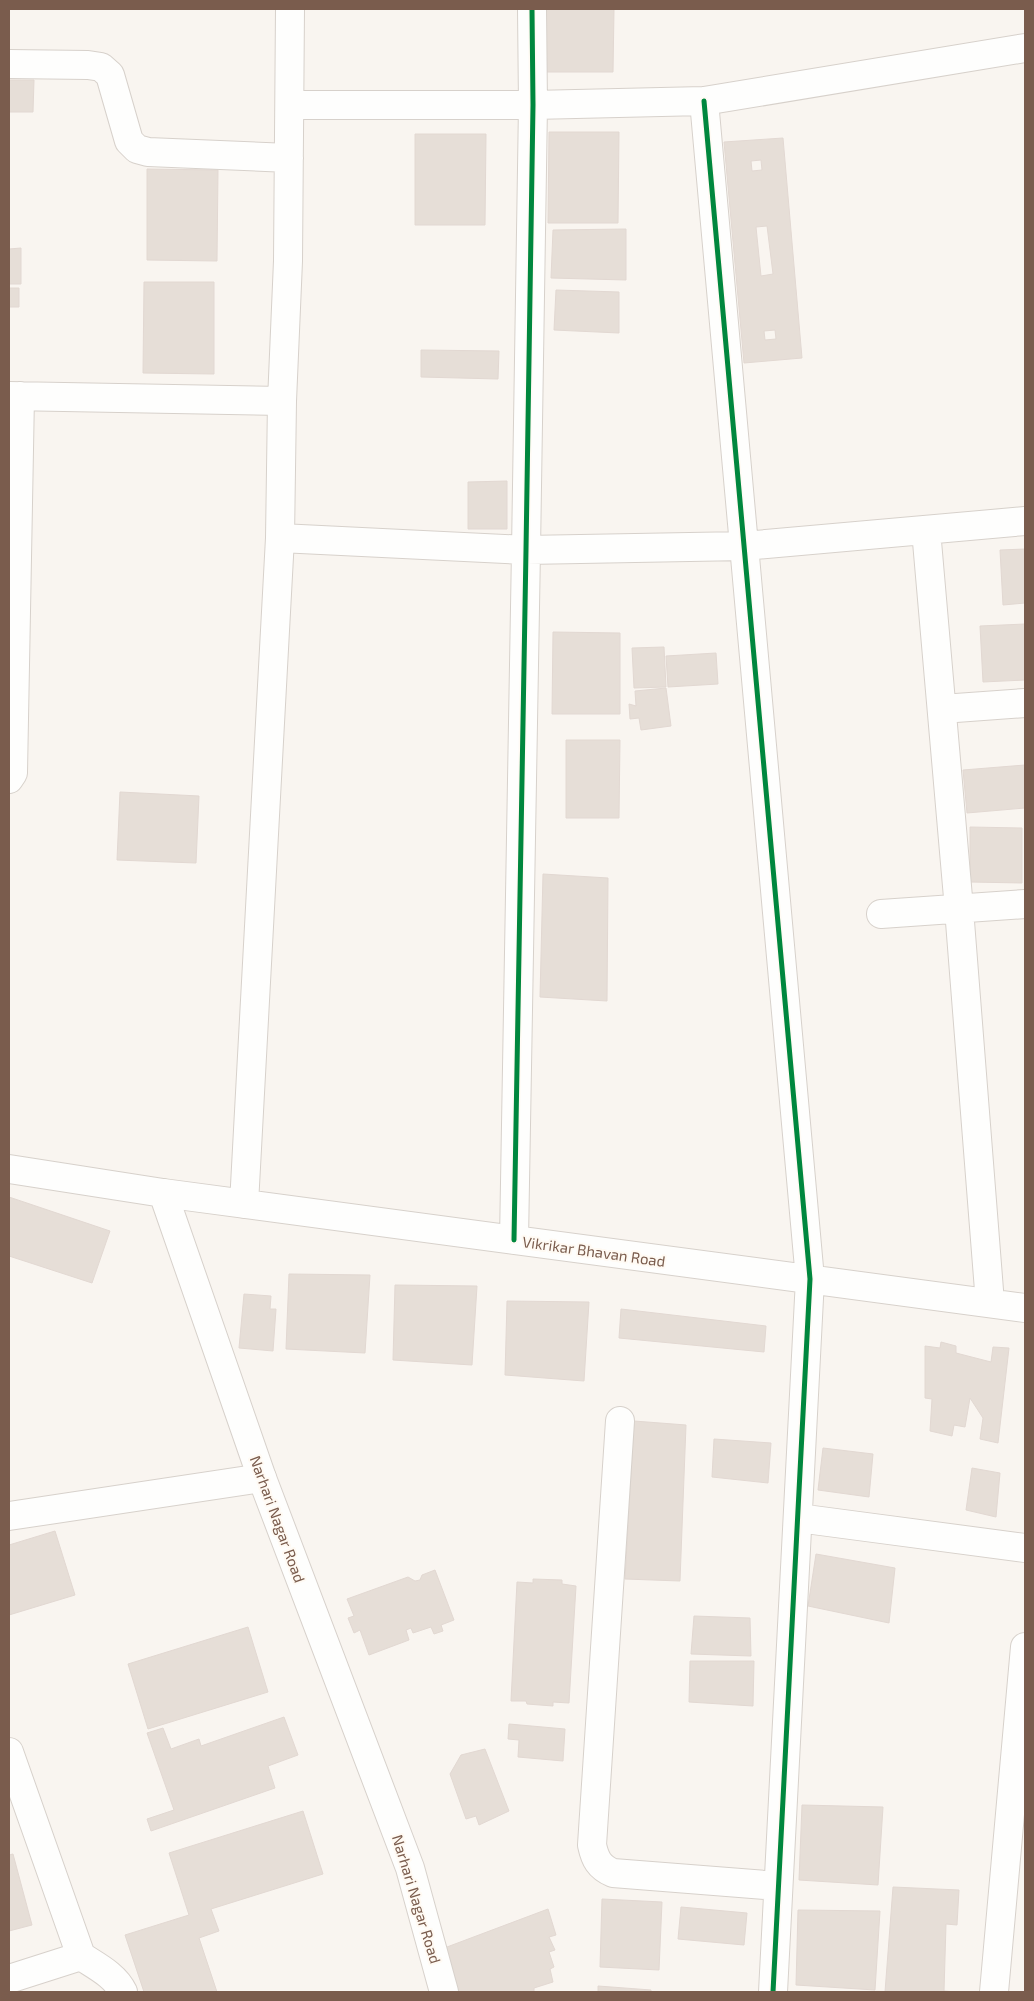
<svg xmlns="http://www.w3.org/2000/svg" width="1034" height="2001" font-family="'Exo 2',sans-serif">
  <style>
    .building { fill: #e6ded7; stroke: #e2d8d2; fill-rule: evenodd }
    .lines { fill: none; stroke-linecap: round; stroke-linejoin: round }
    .minor-casing { stroke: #d7d1cb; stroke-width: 30 }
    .tertiary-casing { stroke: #d7d1cb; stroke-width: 30 }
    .minor { stroke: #fefefd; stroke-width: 28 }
    .tertiary { stroke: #fefefd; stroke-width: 28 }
    .cycleway-casing { stroke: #fffaf3; stroke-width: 8 }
    .cycleway { stroke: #00873e; stroke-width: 5 }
    .labels { text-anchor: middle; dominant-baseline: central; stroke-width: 4; stroke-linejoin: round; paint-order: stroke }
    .street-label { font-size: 15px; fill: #7a5c4d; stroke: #fffaf3 }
  </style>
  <rect width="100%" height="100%" fill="#f9f5f0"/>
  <path class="building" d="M544,9H614L613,72H543Z
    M9,80H34L33,112H9Z
    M549,132H619L618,223H548Z
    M415,134H486L485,225H415Z
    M783,138L802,358L744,363L724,142ZM761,160L762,170L752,171L751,161ZM767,226L773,274L761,276L756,227ZM775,330L776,339L765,340L764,331Z
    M147,169L218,170L217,261L147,260Z
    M626,229V280L551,278L553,230Z
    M21,248V284H9V249Z
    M144,282H214V374L143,373Z
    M9,288H19V307H9Z
    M556,290L619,292V333L554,330Z
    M421,350L499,351L498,379L421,377Z
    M507,481V529H468V482Z
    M1025,549V603L1003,605L1000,550Z
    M1025,624V680L983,682L980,626Z
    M553,632L620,633V714H552Z
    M664,647L666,687L634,688L632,648Z
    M716,653L718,684L668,687L666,656Z
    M666,688L671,726L641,730L639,718L630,719L629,704L636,706L635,691Z
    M566,740H620L619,818H566Z
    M1025,765V808L967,813L963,770Z
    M120,792L199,796L196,863L117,860Z
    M970,827L1022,828V883L970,882Z
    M543,874L608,878L607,1001L540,997Z
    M9,1197L110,1231L92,1283L9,1256Z
    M289,1274L370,1275L365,1353L286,1349Z
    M395,1285L477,1286L472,1365L393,1360Z
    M244,1294L271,1296L270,1309H276L273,1351L239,1348Z
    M507,1301L589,1302L584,1381L505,1375Z
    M621,1309L766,1326L764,1352L619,1338Z
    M941,1342L956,1346V1353L991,1362L993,1347L1009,1348L998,1443L980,1439L983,1418L970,1398L965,1427L954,1425L952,1436L930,1431L932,1399L925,1398V1346L940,1348Z
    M634,1421L686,1425L680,1581L625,1579Z
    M714,1439L771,1443L768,1483L712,1477Z
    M823,1448L873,1454L869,1497L818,1490Z
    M972,1468L1000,1473L996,1517L966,1510Z
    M55,1531L75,1595L9,1615V1545Z
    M816,1554L895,1568L889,1623L808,1606Z
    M435,1570L454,1620L441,1625L443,1631L434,1634L431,1627L413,1633L411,1628L406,1630L409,1640L369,1655L360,1630L354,1633L348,1618L354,1616L347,1599L408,1577L415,1581L420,1580L422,1575Z
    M533,1579L562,1580V1584L576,1586L569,1703L553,1702V1706L527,1704L526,1701H511L517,1582L533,1583Z
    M694,1616L750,1618L751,1656L691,1654Z
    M248,1627L268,1692L148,1729L128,1664Z
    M690,1661H754L753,1706L689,1702Z
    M284,1717L298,1755L268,1766L275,1788L151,1831L147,1819L174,1810L147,1733L163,1728L171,1749L199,1739L201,1746Z
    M509,1724L565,1729L563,1761L518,1757L519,1740L508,1739Z
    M485,1749L509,1811L479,1825L476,1816L466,1819L450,1774L461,1755Z
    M802,1805L883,1807L878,1885L799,1880Z
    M303,1811L323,1874L211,1909L219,1931L199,1938L217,1992H144L125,1935L189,1915L169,1853Z
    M13,1854L32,1925L9,1931V1855Z
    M893,1887L959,1890L957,1925L946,1924L944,1991L956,1992H885Z
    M602,1899L662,1902L659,1970L600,1967Z
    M681,1907L747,1913L744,1945L678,1939Z
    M548,1909L556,1935L549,1937L555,1950L549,1952L554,1967L550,1969L553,1982L534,1988V1992H452L439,1950Z
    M798,1910L880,1911L875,1990L796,1985Z
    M598,1986L651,1990V1992H598Z"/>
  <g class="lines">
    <g class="minor-casing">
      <path id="minor" d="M9,64L88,65L101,67L110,75L129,141L137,149L148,152L289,158
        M704,101L810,1279L773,1992
        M290,105H533L704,101L1025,48
        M9,396L282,401
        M926,530L959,909L990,1303
        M280,538L526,550L744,546L1025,521
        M942,709L1025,703
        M9,779L13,773L20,396
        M881,914L1025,904
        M163,1193L1025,1308
        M244,1204L280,538L282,401L288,261L290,9
        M514,1240L526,550L533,105L532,9
        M620,1421L592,1845C595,1859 599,1867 613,1873L778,1886
        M9,1516L262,1478
        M798,1518L1025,1548
        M9,1752L81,1956L9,1979
        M81,1956C96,1966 115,1975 123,1992
        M994,1992L1025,1647"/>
    </g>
    <g class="tertiary-casing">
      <path id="tertiary" d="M9,1169L163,1193L262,1478L410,1868L444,1992"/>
    </g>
    <use href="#minor" class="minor"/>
    <use href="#tertiary" class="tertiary"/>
    <g class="cycleway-casing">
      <path id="cycleway" d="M704,101L810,1279L773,1992
        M514,1240L526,550L533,105L532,9"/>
    </g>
    <use href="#cycleway" class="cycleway"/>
  </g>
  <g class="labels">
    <g class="street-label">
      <text transform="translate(594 1251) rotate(8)">Vikrikar Bhavan Road</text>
      <text transform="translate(278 1519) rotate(70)">Narhari Nagar Road</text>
      <text transform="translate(417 1899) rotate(73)">Narhari Nagar Road</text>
    </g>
  </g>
  <rect width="1034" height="2001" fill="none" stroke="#7a5c4d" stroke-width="20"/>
</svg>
